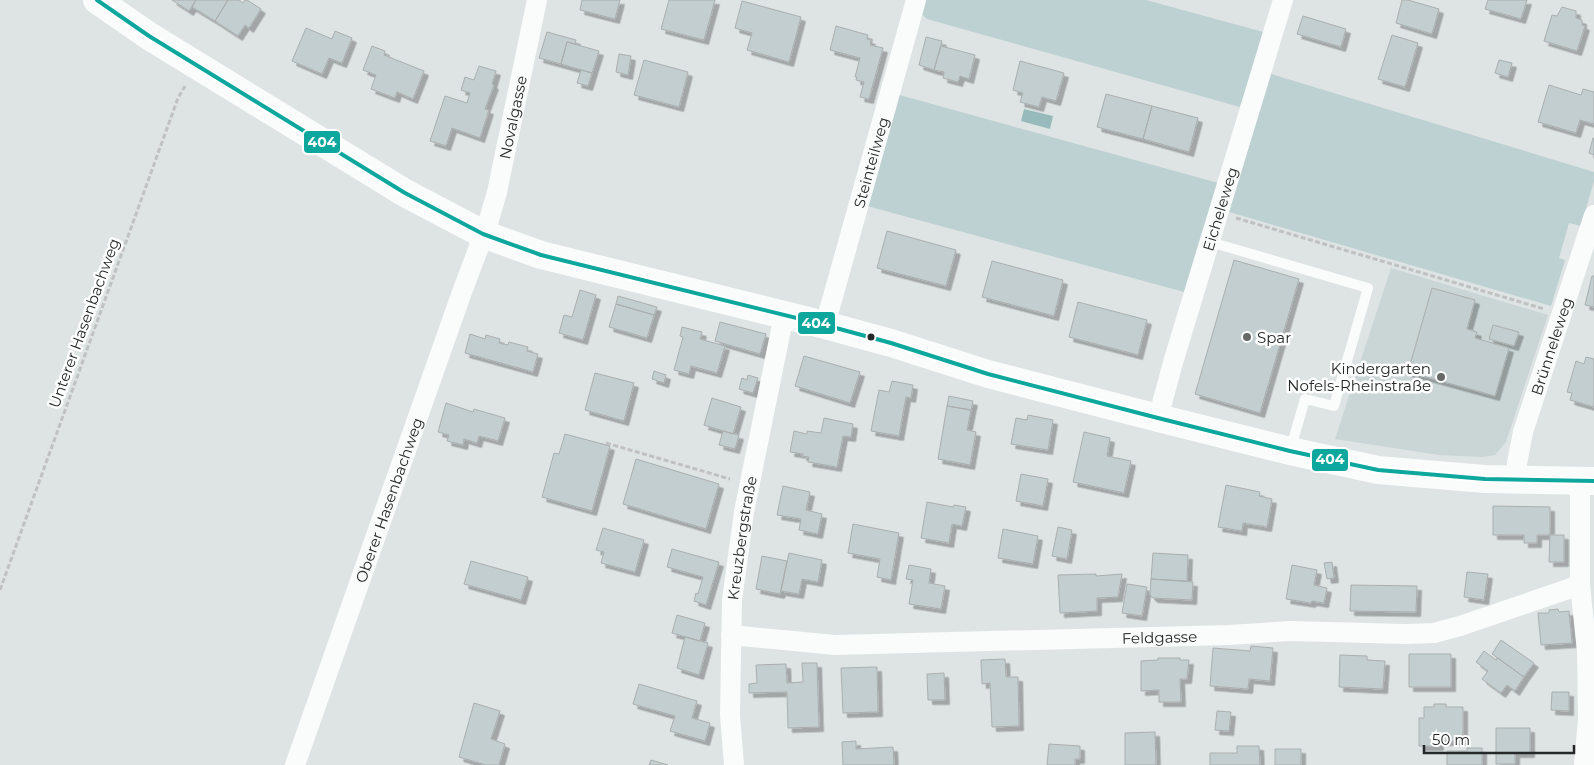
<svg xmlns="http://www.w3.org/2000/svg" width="1594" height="765" font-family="Montserrat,sans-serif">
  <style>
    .built { fill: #cad5d5 }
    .green { fill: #bdd1d2 }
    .water { fill: #97bbbc }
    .building { fill: #c2cecf; stroke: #aaaeae; filter: url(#shadow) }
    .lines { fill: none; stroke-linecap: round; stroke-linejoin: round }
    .path { stroke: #c0c1c1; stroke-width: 3; stroke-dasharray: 5 2.5; stroke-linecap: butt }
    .service { stroke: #fafbfb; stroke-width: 10 }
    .minor { stroke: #fafbfb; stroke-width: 20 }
    .secondary { stroke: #fafbfb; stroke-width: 28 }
    .bus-1-casing { stroke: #fff; stroke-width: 8 }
    .bus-1 { stroke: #0ea79d; stroke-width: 4 }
    .bus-dot { fill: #252828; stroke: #fff; stroke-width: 2 }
    .poi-dot { fill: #666969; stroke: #fff; stroke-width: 2 }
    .labels { text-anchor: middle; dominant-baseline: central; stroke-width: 5; stroke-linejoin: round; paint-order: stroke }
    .street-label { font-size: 15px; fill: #252828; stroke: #fff }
    .poi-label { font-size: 15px; fill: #252828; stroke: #fff; text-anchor: start }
    .line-badge { stroke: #fff; stroke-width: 2 }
    .badge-label { font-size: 14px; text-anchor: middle; font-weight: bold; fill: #fff }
  </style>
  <defs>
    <filter id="shadow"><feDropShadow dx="4.5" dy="4.5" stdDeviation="0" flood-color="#0004"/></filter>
  </defs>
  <rect width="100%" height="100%" fill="#dee3e3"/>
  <path class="built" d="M1391,268L1548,315L1506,442L1495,455L1483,457L1439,455L1335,439Z"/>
  <path class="green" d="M925,0H1146L1267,33L1240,107L927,19L922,14Z
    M1271,74L1594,172V181L1581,226L1569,223L1559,258L1565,260L1551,306L1229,212Z
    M896,94L1222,184L1188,293L867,206Z"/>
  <path class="water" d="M1024,109L1053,116L1050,129L1021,121Z"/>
  <path class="building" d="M172,0H196L189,11Z
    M196,0H228L215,21L192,7Z
    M228,0H239L243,3L245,0H247L261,9L249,28L245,25L238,36L215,21Z
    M582,0H620L615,19L580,10Z
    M669,0H715L704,40L661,29Z
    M1402,0H1408L1439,9L1432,34L1396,23Z
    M1488,0H1527L1521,19L1485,9Z
    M742,1L801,17L789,62L747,50L752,33L735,28Z
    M1562,7L1576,11V18L1582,20V25L1585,26L1577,51L1544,41L1552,15L1557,16Z
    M1303,16L1346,29L1341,47L1297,34Z
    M836,26L868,35L867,39L871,40L870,45L883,48L869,99L860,97L864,82L856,80L857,77H855L860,58L830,50Z
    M306,28L332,39L335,31L352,38L342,63L329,58L322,74L292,61Z
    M547,32L576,40L575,44L567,42L561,64L539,58Z
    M1392,35L1418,43L1405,87L1378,79Z
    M926,37L942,41L934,70L919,65Z
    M567,42L599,51L592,73L561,64Z
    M372,46L385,51L384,55L424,71L413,99L397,92L395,98L371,89L376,75L363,70Z
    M941,46L975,55L969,79L960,76L958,82L943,78L944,72L934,70Z
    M619,54L631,56L628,75L616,72Z
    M644,60L688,72L679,107L634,95Z
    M1499,60L1512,63L1508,77L1495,73Z
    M1020,61L1064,73L1056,101L1042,97L1039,107L1020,102L1023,93L1013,90Z
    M479,66L496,71L492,84L494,85L485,109L489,110L480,138L452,128L446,146L430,141L445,96L467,103L470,93L461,90L465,77L474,80Z
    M581,70L592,73L588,86L577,83Z
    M1549,85L1581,95L1583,89L1594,92V124L1580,120L1576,133L1538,122Z
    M1106,94L1152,106L1143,139L1097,127Z
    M1152,106L1198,118L1189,152L1143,139Z
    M1593,138H1594V155L1589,153Z
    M887,231L956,250L946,286L877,268Z
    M1234,260L1299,279L1260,413L1195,394Z
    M992,261L1063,280L1054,316L982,297Z
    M1592,276H1594V307L1585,305Z
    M1432,288L1475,300L1467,329L1477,332L1475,338L1509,348L1495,396L1408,372Z
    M580,290L596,295L583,340L559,333L564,315L572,317Z
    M618,296L657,307L654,315L616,304Z
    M1078,302L1147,320L1138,355L1069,337Z
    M616,304L654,315L647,338L609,327Z
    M720,322L766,334L760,354L715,341Z
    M1493,325L1519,332L1514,346L1489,339Z
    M682,327L702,332L700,339L725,346L717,373L691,366L689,374L674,370L683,337L680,336Z
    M470,334L485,339L486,335L500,339L499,343L508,345L509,342L528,347L527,351L538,354L533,372L465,353Z
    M804,356L860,372L850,403L795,386Z
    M1586,357L1594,359V407L1570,400L1572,393L1567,392L1576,361L1584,364Z
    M654,371L666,375L664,383L652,379Z
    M595,373L634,383L624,421L585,410Z
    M748,375L758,378L753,393L739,389L742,378L747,380Z
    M892,381L913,385L911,398L906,397L899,436L871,431L879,390L889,392Z
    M949,396L973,401L971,410L947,406Z
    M712,398L741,407L733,434L704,425Z
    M446,403L473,412L474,409L505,418L498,441L479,436L477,443L464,439L463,445L447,441L449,435L438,432Z
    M947,406L971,410L967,430L976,432L970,465L938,459Z
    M1028,415L1053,420L1048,450L1011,444L1016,418L1027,420Z
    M824,418L853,424L851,437L843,436L837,467L808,462L809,457L802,456L803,454L790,452L794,431L807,434V431L821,433Z
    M723,431L739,435L735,449L719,445Z
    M1084,432L1110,438L1107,456L1131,461L1124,493L1073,482Z
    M565,434L610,446L592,511L542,497L554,453L559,454Z
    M636,459L719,484L706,529L623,504Z
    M1021,474L1048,479L1043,506L1016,501Z
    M1226,485L1260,492L1259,496L1272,499L1267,527L1243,523L1242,531L1218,527Z
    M783,486L810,492L806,510L822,514L818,534L799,530L801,519L777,515Z
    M927,502L953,507L954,505L966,507L962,526L952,524L949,543L921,538Z
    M1493,506L1550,507V535H1537V543H1524V535H1493Z
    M853,524L899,533L891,580L877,577L880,559L848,553Z
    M1058,527L1072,530L1067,559L1052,556Z
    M603,528L644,540L635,572L601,563L604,552L596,550Z
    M1003,529L1038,536L1033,564L998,558Z
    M1550,535H1564V562H1549Z
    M672,549L719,562L706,605L694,601L696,593L698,594L703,577L667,567Z
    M789,553L822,560L818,582L802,579L799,594L781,591Z
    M1153,553L1188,555L1187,581L1151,579Z
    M762,556L787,561L780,594L756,589Z
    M471,561L528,577L521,600L464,584Z
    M1332,562L1334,578L1327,579L1324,563Z
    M909,565L931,569L929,583L945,586L941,609L909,604L913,580L906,579Z
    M1292,565L1317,570L1314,585L1327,588L1324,603L1312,601L1311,603L1286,599Z
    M1467,572L1488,574L1484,600L1464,597Z
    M1096,574V576L1122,574L1118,597L1097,598V611L1060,613L1058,575Z
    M1151,579L1193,582L1192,600L1153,598L1150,595Z
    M1127,584L1147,587L1142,616L1122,613Z
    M1351,585L1417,586L1416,612L1350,611Z
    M1558,609L1559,612L1569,611L1572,643L1541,645L1538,613H1549V610Z
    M677,615L705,623L700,641L672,633Z
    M685,637L708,643L699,675L677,668Z
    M1501,640L1534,663L1524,677L1492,654Z
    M1251,646L1273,648L1270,681L1249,679L1248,689L1210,686L1213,648L1250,651Z
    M1484,651L1496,660L1498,658L1524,677L1515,691L1507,685L1501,693L1482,679L1488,671L1476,662Z
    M1409,654H1451V687H1409Z
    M1340,655L1367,656V660L1385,661L1383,689L1339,687Z
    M1158,658H1180V660H1189L1187,679H1180L1181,702H1159V690L1141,691V661L1158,660Z
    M1005,659L1006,677H1018L1019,726L992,727L990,683L982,684L981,660Z
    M802,663H817L819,727L788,728L787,692L749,693V684L757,683L756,665L786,664L787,683L803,682Z
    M877,667L878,712L843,713L841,668Z
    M944,673L945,700H928L927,674Z
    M639,684L697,701L692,718L710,723L705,741L670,731L675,716L633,704Z
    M1552,692H1569V711L1551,710Z
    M474,703L500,711L491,739L505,744L499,765H486L459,757Z
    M1434,704H1446V707H1463V741H1439V746H1419V718H1424V707H1434Z
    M1217,711L1231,712L1229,731L1215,730Z
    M1496,728H1530V753H1515V764H1496Z
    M1155,732L1156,765H1125V733Z
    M856,741V749L893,747L894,765H843L842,742Z
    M1049,744L1080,746V759H1075V765H1047Z
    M1237,746H1259L1260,765H1210V753H1237Z
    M1467,748H1482V765H1447V751H1467Z
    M1275,749H1301V765H1275Z
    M651,760L668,765H649Z"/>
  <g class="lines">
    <path class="path" d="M1236,218L1544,309
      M606,443L730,479
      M0,590L178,98L185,86"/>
    <path class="service" d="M1210,242L1368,288L1334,406L1305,399L1290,451"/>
    <g class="minor">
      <path id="s1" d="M825,325L916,0"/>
      <path id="s2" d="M1158,418L1174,359L1283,0"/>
      <path id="s3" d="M1516,480L1517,463L1523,432L1594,215"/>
      <path d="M1580,481V585L1587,651L1588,718L1584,765"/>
      <path id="s4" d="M731,635L835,645L1229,635L1290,631L1406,634L1434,633L1460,626L1580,585"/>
      <path id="s5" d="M295,765L462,292L488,223L497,192L537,0"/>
      <path id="s6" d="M734,765L730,715L732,600L744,512L784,315"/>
    </g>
    <path class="secondary" d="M97,0L149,36L405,193L483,234L541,255L825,325L891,343L988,374L1158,418L1290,451L1378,470L1485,479L1594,481"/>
    <g class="bus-1-casing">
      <path id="bus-1" d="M97,0L149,36L405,193L483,234L541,255L825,325L891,343L988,374L1158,418L1290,451L1378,470L1485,479L1594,481"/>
    </g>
    <use href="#bus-1" class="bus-1"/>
  </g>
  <circle class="bus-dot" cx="871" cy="337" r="4.5"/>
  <g class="poi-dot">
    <circle cx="1247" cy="337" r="5"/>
    <circle cx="1441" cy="377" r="5"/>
  </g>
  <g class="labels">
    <g class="street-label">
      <text stroke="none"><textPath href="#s5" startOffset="684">Novalgasse</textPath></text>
      <text stroke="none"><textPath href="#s1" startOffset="169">Steinteilweg</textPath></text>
      <text stroke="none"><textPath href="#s2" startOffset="218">Eicheleweg</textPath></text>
      <text transform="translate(84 323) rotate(-70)">Unterer Hasenbachweg</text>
      <text stroke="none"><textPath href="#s3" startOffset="139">Brünneleweg</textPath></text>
      <text stroke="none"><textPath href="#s5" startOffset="281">Oberer Hasenbachweg</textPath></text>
      <text stroke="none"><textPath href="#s6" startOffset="228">Kreuzbergstraße</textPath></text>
      <text stroke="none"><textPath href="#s4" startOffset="429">Feldgasse</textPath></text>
    </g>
    <g class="poi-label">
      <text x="1257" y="337">Spar</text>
      <text x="1431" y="368" text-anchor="end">Kindergarten<tspan x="1431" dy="17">Nofels-Rheinstraße</tspan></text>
    </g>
  </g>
  <g class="line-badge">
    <rect x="303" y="130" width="38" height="24" rx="5" fill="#0ea79d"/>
    <rect x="797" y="311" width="39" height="24" rx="5" fill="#0ea79d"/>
    <rect x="1311" y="448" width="38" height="24" rx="5" fill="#0ea79d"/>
  </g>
  <g class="badge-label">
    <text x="322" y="147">404</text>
    <text x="816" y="328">404</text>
    <text x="1330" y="464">404</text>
  </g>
  <path d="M1424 745v8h150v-8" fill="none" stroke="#252828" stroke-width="2.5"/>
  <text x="1432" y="745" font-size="15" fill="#252828" stroke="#ffffff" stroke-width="4" paint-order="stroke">50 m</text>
</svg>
